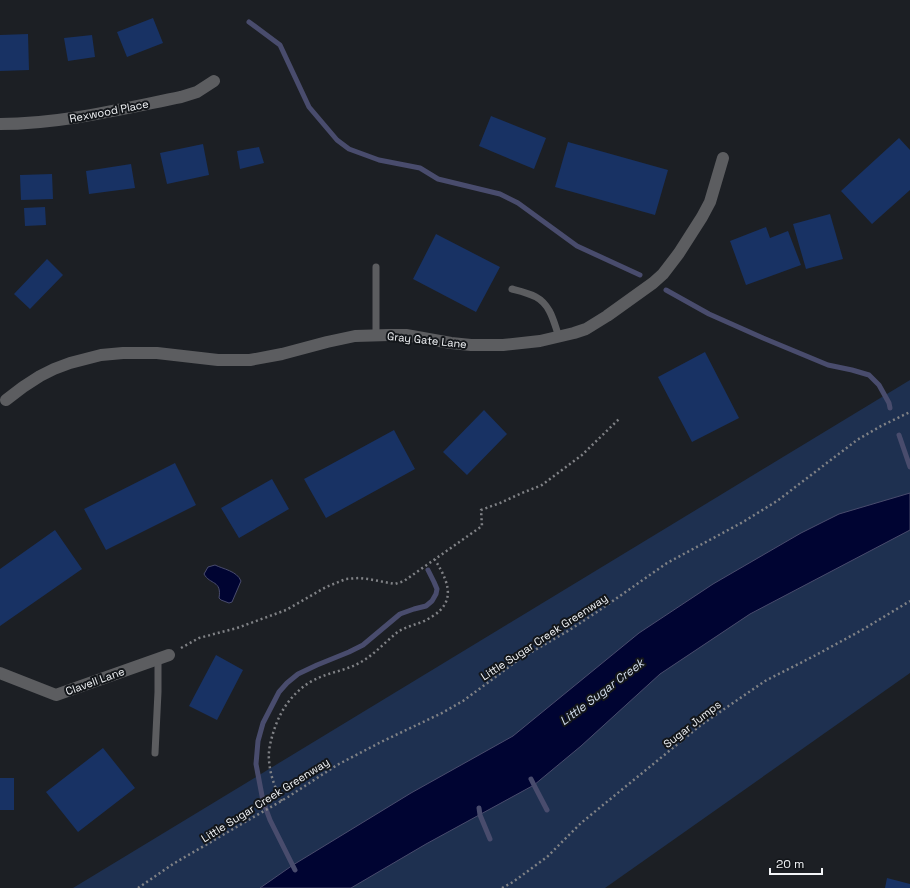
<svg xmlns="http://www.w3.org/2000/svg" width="910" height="888" font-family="'Space Grotesk',sans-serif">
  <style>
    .green { fill: #1e3050 }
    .water { fill: #000432; stroke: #494c6d }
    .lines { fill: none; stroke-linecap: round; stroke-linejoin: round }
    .stream { stroke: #494c6d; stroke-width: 5 }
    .building { fill: #183264 }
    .path { stroke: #808286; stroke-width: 2.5; stroke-dasharray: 2 3; stroke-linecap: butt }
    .lane { stroke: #5c5d60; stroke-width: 7 }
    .street { stroke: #5c5d60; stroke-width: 12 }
    .labels { text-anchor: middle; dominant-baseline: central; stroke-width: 4; stroke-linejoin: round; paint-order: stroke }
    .street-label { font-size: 11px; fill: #f3f5f8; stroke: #13161a }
    .water-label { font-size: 12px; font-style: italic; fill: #d5dfef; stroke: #13161a }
  </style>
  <rect width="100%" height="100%" fill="#1c1f24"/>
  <path class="green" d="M910,380V673L605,888H73Z"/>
  <path class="water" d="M910,493V530L750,614L660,674L581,746L534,785L426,844L351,888H260L293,865L411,793L513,736L639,633L713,584L801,533L839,514Z
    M215,565C223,569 237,571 241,581L232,602L229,603L221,600L219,598C222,580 210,585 204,574L208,567Z"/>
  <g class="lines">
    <path class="stream" d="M249,22L280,45L309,107L337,140L349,149L379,160L420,168L438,179L500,194L518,203L577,246L640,275
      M666,290L709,314L763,338L828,365L852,370L869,375L879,385L889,403L890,408
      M899,435L910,467
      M531,779L534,785L547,810
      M479,808L480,815L490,839
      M295,870L270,820L263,801L256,764L258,741L263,723L279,692L287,683L298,674L317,665L349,652L363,645L400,614L414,609L426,606L432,601L436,594L437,589L434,582L428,570"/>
  </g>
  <path class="building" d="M153,18L163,43L127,57L117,32Z
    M28,34L29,70L0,71V35Z
    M92,35L95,57L68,61L64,38Z
    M491,116L546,138L534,169L479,146Z
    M899,138L910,150V190L872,224L841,191Z
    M568,142L668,170L655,215L555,187Z
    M203,144L209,175L167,184L160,153Z
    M259,147L264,163L240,169L237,151Z
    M131,164L135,188L89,194L86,171Z
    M52,174L53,199L21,200L20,175Z
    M45,207L46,225L25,226L24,208Z
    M830,214L843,259L806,269L793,224Z
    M766,227L770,238L788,231L801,265L746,285L730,241Z
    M436,234L500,267L476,312L413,279Z
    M47,259L63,275L30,309L14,294Z
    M705,352L739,418L692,442L658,377Z
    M484,410L507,434L467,475L443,452Z
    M394,430L415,469L326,518L304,479Z
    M175,463L196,505L106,550L84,509Z
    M272,479L289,509L239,538L221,508Z
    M55,530L82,569L0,626V569Z
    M216,655L243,670L217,720L189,706Z
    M103,748L135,788L78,832L46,792Z
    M0,778H14V810H0Z
    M887,878L910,884V888H885Z"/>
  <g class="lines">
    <path class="path" d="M181,648L199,638L237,628L278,613L286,610L326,587L346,579L359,578L368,579L395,584L404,581L482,526L481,510L500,503L522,493L542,485L582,455L619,419
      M282,801C275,788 270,775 269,760C268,750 271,740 274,730C281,709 293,692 312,681C328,672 346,671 361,662C375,654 386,641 399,631C406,627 414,625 422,622C455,607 453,588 435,560
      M138,888L173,864L288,797L337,765L381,742L442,713L463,701L521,658L568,631L597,612L667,563L743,522L777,501L857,440L881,426L910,412
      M502,888L513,882L547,857L581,823L701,725L765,681L816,655L862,630L910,601"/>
    <path class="lane" d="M512,289C520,291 529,293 536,297C551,305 554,323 559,337
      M376,335V267
      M155,753L158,692V659"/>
    <path class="street" d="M0,124C61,124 121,109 181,97L197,92L214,81
      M6,400L23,387L40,376L54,369L70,363L101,355L123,353H157L218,360H250L282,354L327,342L355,336L389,335H406L451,343L471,345H503L540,341L574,333L586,329L607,316L653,283L663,274L679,253L702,217L710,202L723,158
      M0,673L56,695L169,655"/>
  </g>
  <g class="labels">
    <g class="street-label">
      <text transform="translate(109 111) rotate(-11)">Rexwood Place</text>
      <text transform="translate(427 340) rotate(6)">Gray Gate Lane</text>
      <text transform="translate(544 637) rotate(-33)">Little Sugar Creek Greenway</text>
      <text transform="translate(95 681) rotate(-20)">Clavell Lane</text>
      <text transform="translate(692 724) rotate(-38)">Sugar Jumps</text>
      <text transform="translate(265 800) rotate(-32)">Little Sugar Creek Greenway</text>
    </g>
    <g class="water-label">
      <text transform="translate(602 692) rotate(-37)">Little Sugar Creek</text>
    </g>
  </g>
  <path d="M770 868v6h52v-6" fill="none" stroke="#f3f5f8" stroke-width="2"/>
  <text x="776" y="868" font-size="12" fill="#f3f5f8" stroke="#13161a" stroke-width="3" paint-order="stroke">20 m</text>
</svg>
